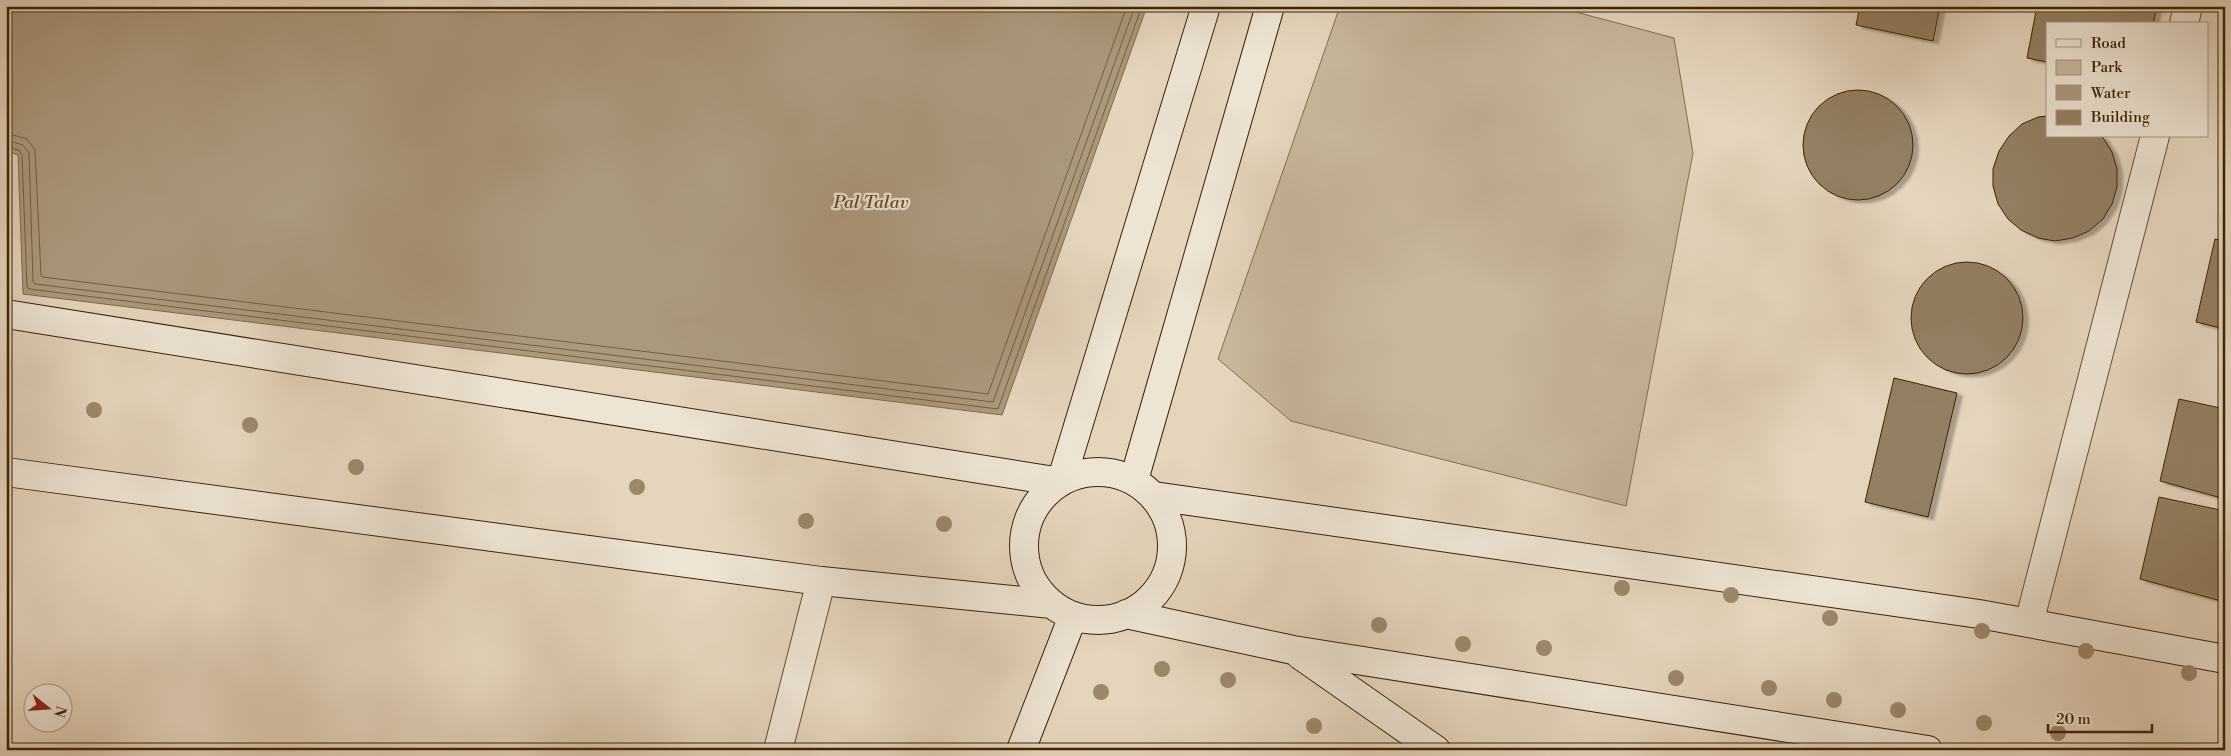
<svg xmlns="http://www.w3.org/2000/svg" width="2231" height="756" font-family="'Libre Bodoni',serif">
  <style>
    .green { fill: #c8b79d; stroke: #826e4f }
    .water { fill: #ab997d; stroke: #7e6a4b }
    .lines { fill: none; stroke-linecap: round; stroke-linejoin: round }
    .shore { stroke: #735e3f; stroke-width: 1 }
    .building { fill: #938063; stroke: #3b2401; filter: url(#shadow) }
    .street-casing { stroke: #665030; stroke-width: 30 }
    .secondary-casing { stroke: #3b2401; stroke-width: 30 }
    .street { stroke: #eee4d4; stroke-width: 28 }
    .secondary { stroke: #eee4d4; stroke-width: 28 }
    .tree { fill: #9b886b }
    .labels { text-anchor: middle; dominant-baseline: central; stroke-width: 4.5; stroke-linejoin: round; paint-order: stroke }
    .water-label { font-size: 18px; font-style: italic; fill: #5d4726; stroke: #eee4d4 }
  </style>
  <defs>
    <filter id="shadow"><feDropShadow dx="5.5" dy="3" stdDeviation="1" flood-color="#0004"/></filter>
  </defs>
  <rect width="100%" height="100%" fill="#e5d5bd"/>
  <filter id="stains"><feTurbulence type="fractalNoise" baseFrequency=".004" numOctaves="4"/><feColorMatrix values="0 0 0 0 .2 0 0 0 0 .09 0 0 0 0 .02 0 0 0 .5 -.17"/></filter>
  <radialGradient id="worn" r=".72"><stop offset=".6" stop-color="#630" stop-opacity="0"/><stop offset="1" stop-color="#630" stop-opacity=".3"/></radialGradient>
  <path class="green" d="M1340,6H1553L1674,38L1693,153L1626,506L1291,421L1218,359Z"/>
  <path class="water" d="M6,6H1147L1002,415L23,294L18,155L6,151Z"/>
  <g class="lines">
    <path class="shore" d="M6,133L27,139L35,150L41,275L43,277L988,394L1127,6
      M6,140L23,145L29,153L33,281L35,284L993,402L1135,6
      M6,147L19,150L22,155L27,287L29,289L998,409L1142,6"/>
  </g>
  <path class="building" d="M1860,6H1940L1933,41L1856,25Z
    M2037,6H2157L2153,24H2047V62L2027,58Z
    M1803 145a55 55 0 1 1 110 0a55 55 0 1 1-110 0Z
    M2047,116V136H2102L2112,152L2117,169V187L2112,204L2103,219L2089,231L2073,238L2055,241L2038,238L2021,230L2008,219L1998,204L1993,186V169L1999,151L2009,136L2022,124L2038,117Z
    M2225,192V217L2219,216Z
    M2215,239L2225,241V329L2196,322Z
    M1911 318a56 56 0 1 1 112 0a56 56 0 1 1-112 0Z
    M1894,378L1957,393L1928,517L1865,502Z
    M2179,399L2225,409V499L2160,481Z
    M2159,497L2225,511V602L2140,579Z"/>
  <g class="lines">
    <g class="street-casing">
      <path id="street" d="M2184,24L2188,6
        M2029,623L2155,136
        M778,750L821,581"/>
    </g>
    <g class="secondary-casing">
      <path id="secondary" d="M6,314L1061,482L1206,6
        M6,472L821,581L1052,604
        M1024 546a74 74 0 1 1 148 0a74 74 0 1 1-148 0Z
        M1134,480L1270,6
        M1154,496L1979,614L2225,659
        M1126,614L1293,650L1928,750
        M1300,655L1436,750
        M1021,750L1073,616"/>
    </g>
    <use href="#street" class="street"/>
    <use href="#secondary" class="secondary"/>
  </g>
  <g class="tree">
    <circle cx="94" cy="410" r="8"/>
    <circle cx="250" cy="425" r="8"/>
    <circle cx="356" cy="467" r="8"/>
    <circle cx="637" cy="487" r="8"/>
    <circle cx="806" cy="521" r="8"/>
    <circle cx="944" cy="524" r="8"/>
    <circle cx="1622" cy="588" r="8"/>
    <circle cx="1731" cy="595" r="8"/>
    <circle cx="1830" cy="618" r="8"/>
    <circle cx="1379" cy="625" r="8"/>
    <circle cx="1982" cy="631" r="8"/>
    <circle cx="1463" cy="644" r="8"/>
    <circle cx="1544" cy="648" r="8"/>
    <circle cx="2086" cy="651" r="8"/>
    <circle cx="1162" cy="669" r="8"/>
    <circle cx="2189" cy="673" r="8"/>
    <circle cx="1676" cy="678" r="8"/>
    <circle cx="1228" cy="680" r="8"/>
    <circle cx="1769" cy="688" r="8"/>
    <circle cx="1101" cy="692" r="8"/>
    <circle cx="1834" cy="700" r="8"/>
    <circle cx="1898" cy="710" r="8"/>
    <circle cx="1984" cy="723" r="8"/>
    <circle cx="1314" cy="726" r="8"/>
    <circle cx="2058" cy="733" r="8"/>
  </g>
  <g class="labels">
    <g class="water-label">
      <text x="871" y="202">Pal Talav</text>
    </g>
  </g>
  <rect width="2231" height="756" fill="none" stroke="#e5d5bd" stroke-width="25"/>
  <rect x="8" y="8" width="2216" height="741" fill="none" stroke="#3b2401" stroke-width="2.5"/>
  <rect x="12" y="12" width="2206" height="731" fill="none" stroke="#3b2401"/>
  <rect x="2046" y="22" width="162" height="115" fill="#eee4d4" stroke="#a69780"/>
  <rect x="2056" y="39" width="25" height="8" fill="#eee4d4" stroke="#a69780"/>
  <text x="2091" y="48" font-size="15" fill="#3b2401">Road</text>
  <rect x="2056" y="60" width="25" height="15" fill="#c8b79d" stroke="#a69780"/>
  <text x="2091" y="72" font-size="15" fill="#3b2401">Park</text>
  <rect x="2056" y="85" width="25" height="15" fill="#ab997d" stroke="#a69780"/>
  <text x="2091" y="98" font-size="15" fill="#3b2401">Water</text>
  <rect x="2056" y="110" width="25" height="15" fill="#938063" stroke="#a69780"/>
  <text x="2091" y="122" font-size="15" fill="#3b2401">Building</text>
  <g transform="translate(48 708) rotate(107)"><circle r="24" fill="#eee4d4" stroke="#a69780"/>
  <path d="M0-4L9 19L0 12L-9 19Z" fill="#8f2418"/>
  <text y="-8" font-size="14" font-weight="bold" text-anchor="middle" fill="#3b2401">N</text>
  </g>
  <path d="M2048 724v8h104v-8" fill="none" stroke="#3b2401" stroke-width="2.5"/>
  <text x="2056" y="724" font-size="15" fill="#3b2401" stroke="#eee4d4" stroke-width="4" paint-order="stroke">20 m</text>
  <rect width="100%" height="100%" filter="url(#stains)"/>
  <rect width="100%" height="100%" fill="url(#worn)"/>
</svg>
